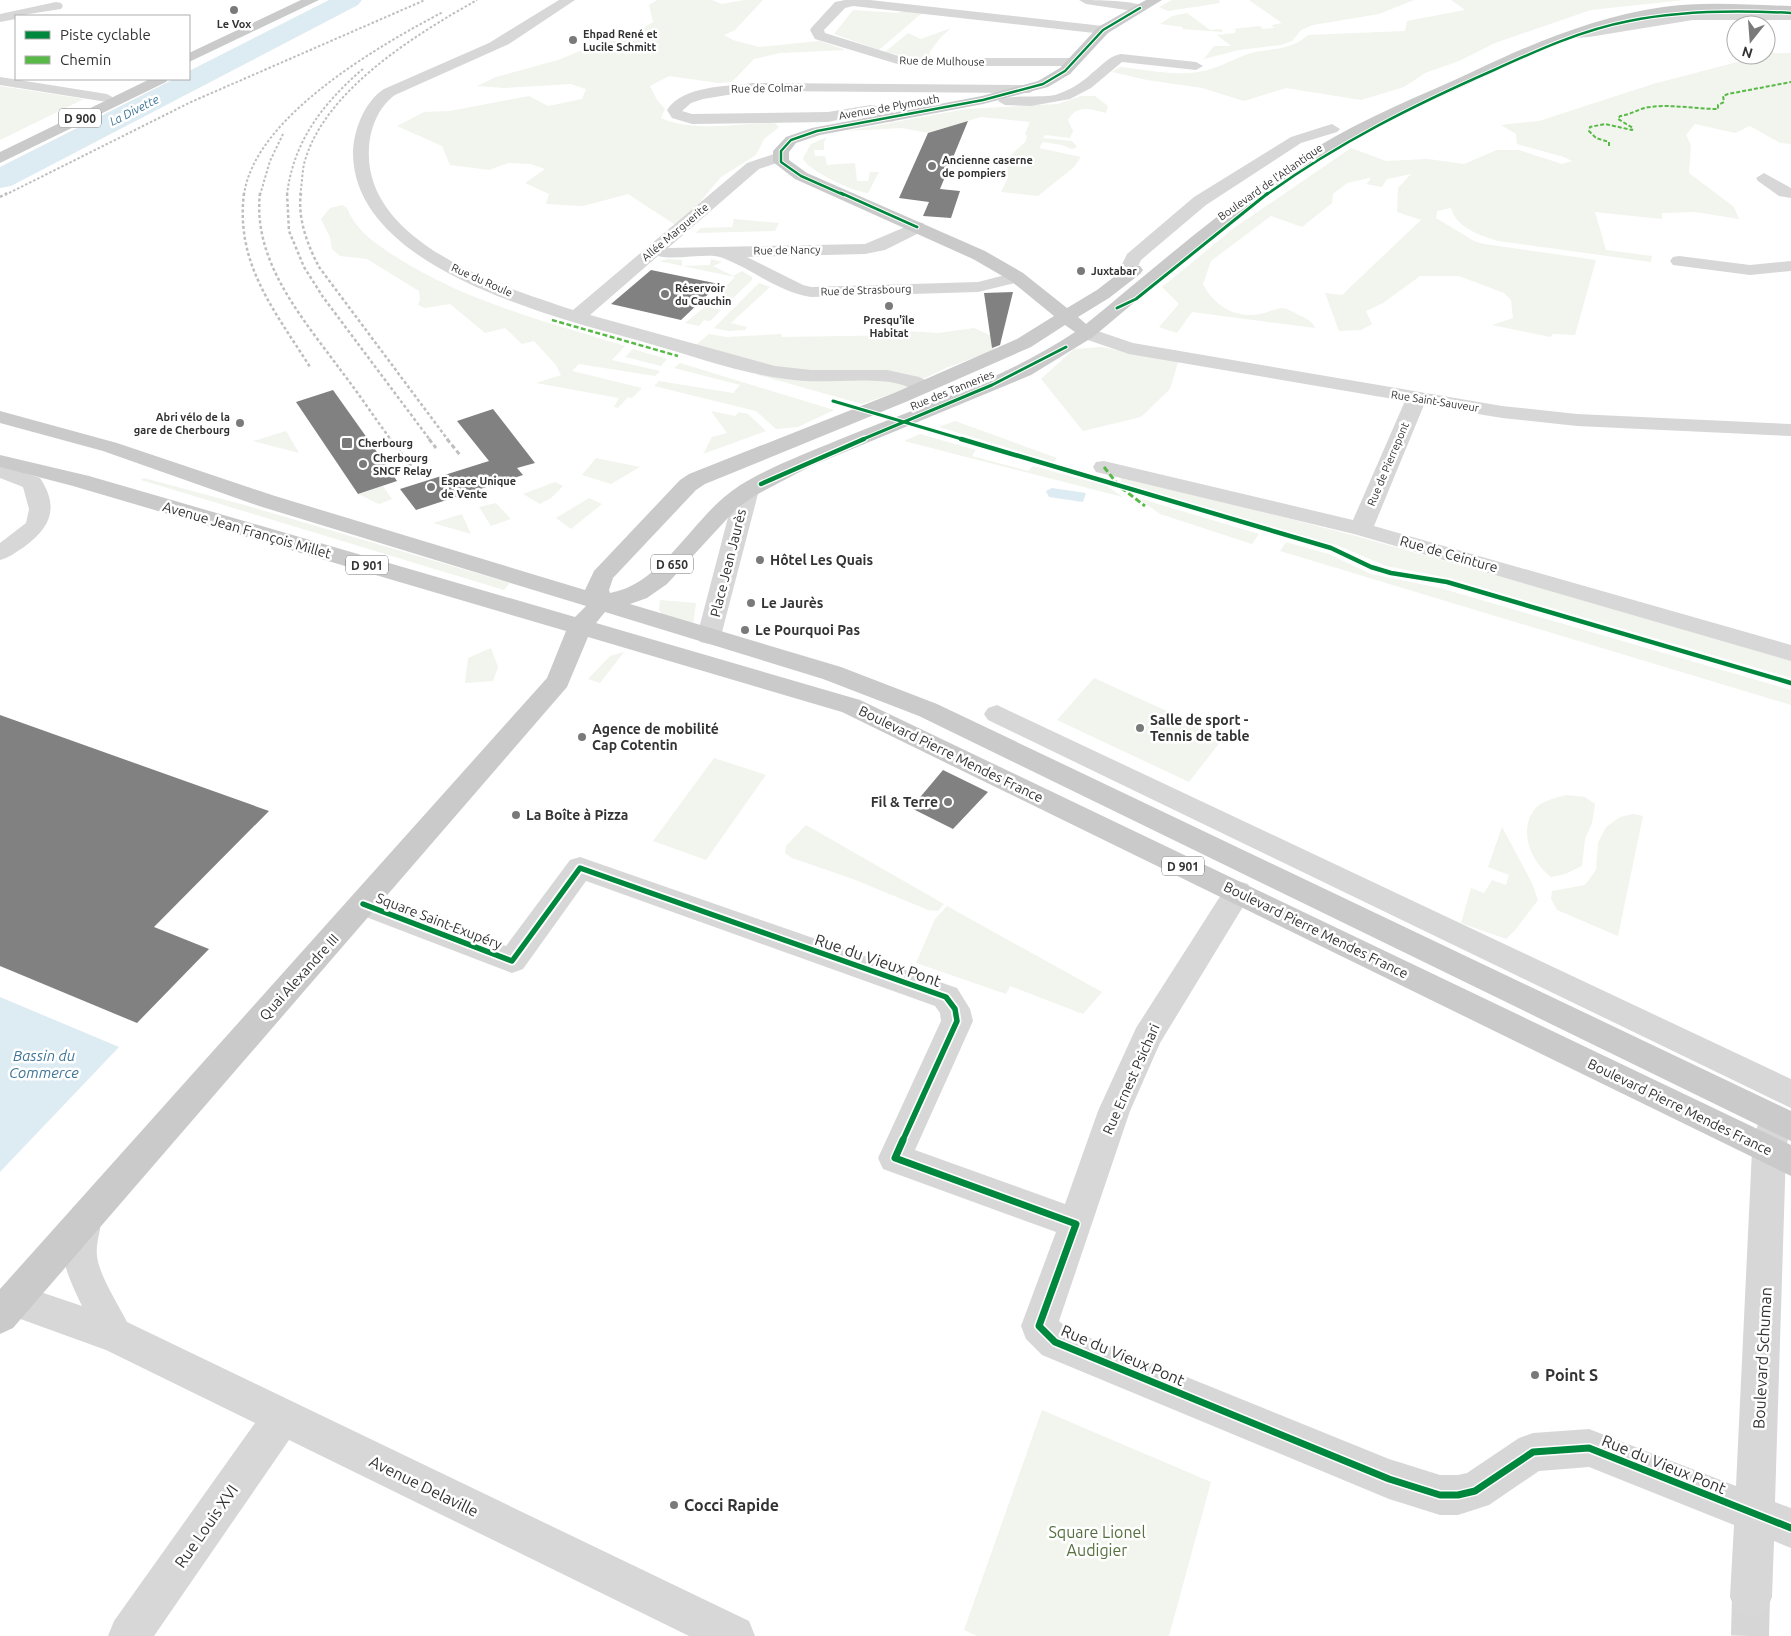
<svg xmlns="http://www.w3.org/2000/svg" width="1791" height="1636" font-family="Ubuntu,sans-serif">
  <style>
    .green { fill: #f1f5ed }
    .water { fill: #ddebf3 }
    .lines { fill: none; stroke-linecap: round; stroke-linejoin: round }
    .river { fill: #ddebf3; fill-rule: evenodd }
    .building { fill: #818181 }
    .minor-tunnel { stroke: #d6d6d6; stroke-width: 38; stroke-dasharray: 38 19; stroke-linecap: butt }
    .minor { fill: #d7d7d7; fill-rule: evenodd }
    .major { fill: #cacaca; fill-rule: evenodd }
    .rail-far2 { stroke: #bebebe; stroke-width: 2; stroke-dasharray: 2.5 2; stroke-linecap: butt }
    .rail-far1 { stroke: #bebebe; stroke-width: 2.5; stroke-dasharray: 3 2.5; stroke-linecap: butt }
    .rail { stroke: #bebebe; stroke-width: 3; stroke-dasharray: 4.5 3; stroke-linecap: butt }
    .quiet-far2 { stroke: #58b947; stroke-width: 2; stroke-dasharray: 4 2; stroke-linecap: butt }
    .quiet-far1 { stroke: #58b947; stroke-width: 2.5; stroke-dasharray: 5 2.5; stroke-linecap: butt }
    .quiet { stroke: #58b947; stroke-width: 3; stroke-dasharray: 6 3; stroke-linecap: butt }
    .cycleway-far4-casing { stroke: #fff; stroke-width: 4.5 }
    .cycleway-far3-casing { stroke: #fff; stroke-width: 5 }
    .cycleway-far2-casing { stroke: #fff; stroke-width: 7 }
    .cycleway-far1-casing { stroke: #fff; stroke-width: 9 }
    .cycleway-casing { stroke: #fff; stroke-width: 10 }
    .cycleway-far4 { stroke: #00873e; stroke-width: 2.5 }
    .cycleway-far3 { stroke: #00873e; stroke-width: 3 }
    .cycleway-far2 { stroke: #00873e; stroke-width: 4.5 }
    .cycleway-far1 { stroke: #00873e; stroke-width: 5.5 }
    .cycleway { stroke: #00873e; stroke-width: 7 }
    .poi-dot { fill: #7a7a7a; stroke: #fff; stroke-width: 2 }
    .labels { text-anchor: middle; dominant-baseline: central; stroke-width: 5; stroke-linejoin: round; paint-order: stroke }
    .far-poi-label { font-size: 11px; font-weight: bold; fill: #333; stroke: #fff; text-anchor: start }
    .far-street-label { font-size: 11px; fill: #333; stroke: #fff }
    .far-water-label { font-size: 12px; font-style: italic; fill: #3f7597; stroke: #fff }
    .shield { fill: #fff; stroke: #707070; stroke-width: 1 }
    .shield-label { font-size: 12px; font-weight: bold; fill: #333 }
    .street-label { font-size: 14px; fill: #333; stroke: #fff }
    .poi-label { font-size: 14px; font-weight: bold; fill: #333; stroke: #fff; text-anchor: start }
    .water-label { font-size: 15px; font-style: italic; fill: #3f7597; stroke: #fff }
    .near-street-label { font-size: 16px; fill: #333; stroke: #fff }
    .near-poi-label { font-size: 16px; font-weight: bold; fill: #333; stroke: #fff; text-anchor: start }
    .near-park-label { font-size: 16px; fill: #56703f; stroke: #fff }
  </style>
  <rect width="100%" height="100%" fill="#fff"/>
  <path class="green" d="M657,0H712L722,4L744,0H763L735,30L724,35L733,40L759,47L820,41L846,50L780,53L754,59L732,82L718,83L669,76L650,86L657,100L665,109L661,118C694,133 739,123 775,123L779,127L764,139L756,155L721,177L694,209L674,224L628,194L583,206L546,204L549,194L525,183L545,169L531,164L508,163L489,170L450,165L442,146L397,126L424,112L450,111L529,96L548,106L582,99L586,89L571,84L504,88L477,86L496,77L558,60L604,41H624L653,22L649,5Z
    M1172,0H1219L1220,3L1168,11L1159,7Z
    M1249,0H1414L1379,14L1313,25L1301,30L1292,41L1281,45L1239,50L1204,59L1214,46H1231L1217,35L1235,33L1236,30L1233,29L1260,26L1263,29L1274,28L1272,25L1282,23Z
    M1451,0H1791H1684L1591,10L1495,43L1459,61L1425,73L1404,87L1361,100L1286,88L1244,101L1202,88L1147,80L1112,72L1120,67C1149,70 1182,78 1211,69C1225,65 1237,57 1251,53C1272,48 1290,51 1308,35L1405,31L1407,21L1465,10Z
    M853,10L897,13L904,11L922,13L879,50L834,34Z
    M1187,13L1210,30L1221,29L1223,32L1182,29L1183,27L1160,24L1172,16Z
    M951,28L940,38L929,53L932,59L914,58L885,52L908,33L921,39Z
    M1772,53H1791V144L1780,143L1750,126L1735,133L1695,124L1686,135L1691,145L1689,173L1734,207L1739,219L1695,212L1662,213V219L1595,212L1606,250L1652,256L1651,262L1498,241C1479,235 1457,228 1451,208L1437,211L1436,218L1474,241L1484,244L1596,260L1575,335L1553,334L1550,337L1492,325L1513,318L1511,300L1504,293L1459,276H1420L1383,303L1366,311L1372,324L1361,330L1339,331L1325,293L1342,295L1421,220L1397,212L1398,188L1411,174L1387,179L1382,187L1366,184L1371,179L1369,178L1347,183L1333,194L1332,203L1302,227L1271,216L1211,261L1203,284C1214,306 1236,319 1260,314C1268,313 1276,308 1283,308C1289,309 1295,313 1301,316C1307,319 1312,321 1315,328L1192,312L1177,333L1159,327L1179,304L1162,287L1234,228L1351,148L1386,161L1428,159L1464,164L1497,150H1519L1562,164L1572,161L1564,157L1517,144L1516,134L1501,125L1539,121L1653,84Z
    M0,86L84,99L0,140Z
    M1081,96H1095L1108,106L1106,113C1090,109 1077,104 1068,120L1073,131L1070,138L1045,135L1043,138L1072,141L1077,147L1072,149L1062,145L1043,142L1039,148L1081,157L1074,167L1038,196L1001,192L1008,178L1007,159L1026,141L1027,136L1025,134L1030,122L981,117L928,133L902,128L847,131L966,109L1058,104Z
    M827,137L824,142V150H814L815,156H825L827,165L855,163L857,181H868L870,172H879L868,193C856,193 806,170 803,158L811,144Z
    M342,205L347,208C357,233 379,246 401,260C470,303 548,322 625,346L612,360L660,371L655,376L579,364L572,371L642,388L632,398L628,397L618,408L614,407L619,398L536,383L561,375L556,365L534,341L522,344L505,328L485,333L450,304L425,308L418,305L420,299L419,291L367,259L340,256L332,249L330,237L321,219L330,208Z
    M734,219L779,223L775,231L695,233L701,228L732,227Z
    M668,259L682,260V266L710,265L711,259L722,262L713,266L733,276L742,271L752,277V280L730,301L712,300L735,277L659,261Z
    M759,283L770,287L731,323L747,327L745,330L728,331L714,328Z
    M706,306L721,310L710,321L704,320L699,326L685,323Z
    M974,328L1001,340L992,351L946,368L896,392L862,404L758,375L741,358L696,345L709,334L726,337L781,334L782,337L905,335L906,331L938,333Z
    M1101,347L1178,362L1170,389L1141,417L1083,431L1041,379L1074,349Z
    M633,349L667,359L661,366L625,357Z
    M680,363L834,410L798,427L776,429L756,411L654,386L659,381L733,393L740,385L674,368Z
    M711,411L735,416L739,412L748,414L766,431L703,454L712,437L727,433Z
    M955,421L1057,458L1054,462L939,427Z
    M286,431L299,453L253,441Z
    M920,434L976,450L972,456L1028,471L1033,466L1107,486L1123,497L904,441Z
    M596,458L640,467L611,484L582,475Z
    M1120,475L1356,536L1791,659V678L1449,578L1386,566L1339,546L1121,482Z
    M144,478L248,506L510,583L504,590L141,480Z
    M555,482L563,486L551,498L540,504L523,494Z
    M383,486L392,499L379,504L358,494Z
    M589,498L602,504L571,529L556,518Z
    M1138,498L1259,534L1252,544L1160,514Z
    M496,503L511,519L491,526L479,507Z
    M462,514L471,534L433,523Z
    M1286,542L1329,554L1371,574L1440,588L1791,690V705L1280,551Z
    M660,600L696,603L693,625L662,614L659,610Z
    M491,648L498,667L493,681L465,683L468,658Z
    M624,652L600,683L588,679L610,656Z
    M1094,678L1224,737L1189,782L1057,720Z
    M714,758L766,775L706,860L653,841Z
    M1566,795L1585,797L1595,804L1592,823L1585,839L1582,866L1565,874L1551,877C1532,862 1518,833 1534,810C1540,801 1556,798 1566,795Z
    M1633,814L1643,816L1618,936L1557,910L1551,899L1552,891L1585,885L1596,870L1598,843L1606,827L1620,817Z
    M806,825L944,904L938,911L928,910L853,879L792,858L785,853L786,846Z
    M1502,827L1532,883L1538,900L1516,929L1506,939L1461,923L1471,888L1484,893L1492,880L1506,885L1509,875L1488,867Z
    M947,906L1102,992L1083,1014L1010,986L1006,994L916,963L935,919Z
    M1042,1410L1211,1482L1169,1636H977L964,1630Z"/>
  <path class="water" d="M1052,488L1086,493L1083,502L1049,497L1046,491Z
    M0,997L119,1047L0,1172Z"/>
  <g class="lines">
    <path class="river" d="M329,0H362L358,5L11,186L0,188V167L174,79H189V71Z"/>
  </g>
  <path class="building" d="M968,121L940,189L960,191L951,218L923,216L929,202L899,198L928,133Z
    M651,270L719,284L681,320L611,304Z
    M1013,292L1000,345L992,348L984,293Z
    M333,390L387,466L397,481L358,494L296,402Z
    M493,409L535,463L517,468L523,475L416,510L400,489L489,461L457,421Z
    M0,715L269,811L154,927L209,949L137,1023L0,966Z
    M943,770L988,792L953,829L911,808Z"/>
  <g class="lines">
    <path class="minor-tunnel" d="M1750,1636L1751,1597"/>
    <path class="minor" d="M559,0H575L509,44L395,95C378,107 370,129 369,148C363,243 503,287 573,310L747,163L780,152L786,154L788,157L786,160L759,169L668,248L865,244L917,222L923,223L926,227L923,231L885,250L865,254L747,257L803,285L811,287L978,282L1017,272L1023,273L1026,277L1023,281L978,292L811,297C778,292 754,270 723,258C708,252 677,261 658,256L590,315L775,366L811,370H887L919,377L931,383L934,387L931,391C919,394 911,387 899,384C892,382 884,381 877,381C846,379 816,384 786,379C739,373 693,356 647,343C559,318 356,271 353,155C353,131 364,102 384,89L489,43Z
      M845,0H870L1103,26L1110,30L1103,34L853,6L845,8L824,30L825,33L905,58H1073L1080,62L1073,66H904L815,39L810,30L812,27L835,2Z
      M1079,0C1094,0 1138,0 1147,8L1140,12L1086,4Z
      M56,2L61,3L63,6L61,9L16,16V19L0,22V14Z
      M1735,11L1791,12V20H1693L1589,37L1576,38L1569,34L1576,30L1679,14Z
      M1121,54L1196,62L1203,66L1196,70L1122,62L1091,88L1070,99L1031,106L1005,105L998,101C1003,94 1043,98 1055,95C1068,91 1082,83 1092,73C1103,65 1107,57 1121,54Z
      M0,77L107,94L114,98L107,102L0,85Z
      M752,83L1029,85L1036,89L1029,93L752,91L703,99L691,103L682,111L692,114L828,112L871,105L883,107L900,117L892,122L871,113L828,122L692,124L672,118L667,110C684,85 725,87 752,83Z
      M1332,124L1340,129L1337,132L1301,143L1206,205L1141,260L1131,281H1119L1116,277L1127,254L1194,197L1291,137Z
      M1764,173L1791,188V198L1779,196L1758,181L1756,178Z
      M1679,256L1750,265L1791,261V271L1750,275L1673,265L1670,261L1673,257Z
      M1086,327L1133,343L1502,406L1577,414L1791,424V436L1577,426L1502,418L1424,405L1374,526L1791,645V661L1354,534L1096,472L1093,467L1096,462L1104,461L1353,520L1405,401L1129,354L1079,337L1077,333L1079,329Z
      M0,465L40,478C60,508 50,528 24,547C16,552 9,558 0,560V543L26,523L29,509L23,487L0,478Z
      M748,483L756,485L759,490L721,636L718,642L709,644L700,642L697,636L731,506L740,485Z
      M997,705L1791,1079V1108L988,720L984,714L988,708Z
      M580,857L957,988L970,1009L973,1021L915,1150L1065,1204L1098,1111L1136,1028L1228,884L1238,881L1248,884L1252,892L1160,1043L1130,1111L1059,1321L1068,1329L1389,1459L1440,1475H1458L1467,1473L1519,1438L1533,1433L1589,1429L1736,1486L1752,1150L1759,1119L1763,1109L1775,1105L1787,1109L1791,1121L1786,1150L1775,1502L1791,1508V1548L1774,1541L1772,1597L1766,1612L1751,1618L1736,1612L1730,1597L1734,1525L1589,1467L1539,1471L1489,1505L1458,1515H1440L1389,1499L1042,1355L1026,1339L1021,1326L1056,1232L883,1169L878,1158L941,1021L940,1013L935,1006L586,881L523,969L512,973L353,912L348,904L353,896L363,893L506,946L570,860Z
      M85,1202L97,1207C106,1226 95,1237 97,1256C99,1275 118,1304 127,1322L749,1621L755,1636H689L289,1440L154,1636H108L114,1621L255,1423L106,1350L1,1312V1288L14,1283L82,1306C64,1268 54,1248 73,1207Z"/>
    <path class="major" d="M301,0H319L189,62V53Z
      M1146,0H1162L1108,33L1070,74L1048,87L983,104L820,135L796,143L789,152V160L807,173L985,251L1023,273L1067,308L1097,290L1128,266H1140L1143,270L1140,274L1109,298L1078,317L1086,324C1161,263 1234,197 1317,147C1366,117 1420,96 1472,72C1533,43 1595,17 1663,7C1705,1 1749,5 1791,6V14C1749,13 1706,9 1664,15C1599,24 1540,51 1481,78C1430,102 1375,124 1328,154C1244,207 1169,274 1093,337L1031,375L811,466L756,495L737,508L667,584L647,598L630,604L841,667L937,704L1791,1111V1141L919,716L823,679L605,612L596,623L860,700L1791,1145V1176L842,712L588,637L567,687L13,1328L0,1334V1289L547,678L566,631L73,486L0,467V455L89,476L575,617L586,606L259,506L103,451L0,423V411L117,443L275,496L585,590L594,571L680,480L689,474L894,393L1017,339L1054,316L1011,281L973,259L795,179L773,162V151L786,137L812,128L982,96L1038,81L1060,68L1098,27ZM1065,325L1075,332C1003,380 918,407 838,440C805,454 769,467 739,486C693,515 665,583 610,593L609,590L613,578L696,490L705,484L908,401L1031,347Z
      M150,79H168L166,82L0,163V152Z"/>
    <path class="rail-far2" d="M5,195L191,102L425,0
      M244,195C254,117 380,45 443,12
      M260,195L270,161L284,132
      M287,195C293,141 324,102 364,68
      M300,195C302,185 302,174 304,164C323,91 415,35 477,0"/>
    <path class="rail-far1" d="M244,193C235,264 275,311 310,367
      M260,193C252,262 304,320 342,372C359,394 374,417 391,440
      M287,193L289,231L304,267L323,297L430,440
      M301,193C297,218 308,246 319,267L448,440
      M0,197L7,193"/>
    <path class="rail" d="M390,439L411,466
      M429,439L436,448
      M447,439L460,455"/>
    <path class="quiet-far2" d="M1609,146V142L1596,138L1589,131L1590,127L1605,124L1632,130L1633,128L1618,119L1620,116C1631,115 1639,108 1650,107C1672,104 1695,109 1718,109V105L1724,102L1723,96L1728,94L1791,82"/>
    <path class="quiet-far1" d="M552,320L678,356"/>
    <path class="quiet" d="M1104,467L1119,486L1145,506"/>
    <g class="cycleway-far4-casing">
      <path id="cycleway-far4" d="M844,195L801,176L781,162V151L791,140L817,131L983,100L1043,84L1065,71L1103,30L1140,8
        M1266,195C1338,143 1414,105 1494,70C1538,50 1582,30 1629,21C1682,10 1737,10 1791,13"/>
    </g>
    <g class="cycleway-far3-casing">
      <path id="cycleway-far3" d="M841,193L917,227
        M1117,308L1136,299L1268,193
        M833,401L965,440
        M861,440L992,385L1066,347"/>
    </g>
    <g class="cycleway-far2-casing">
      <path id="cycleway-far2" d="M961,439L1331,548L1371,567L1391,573L1447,582L1791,683
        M761,484L864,439"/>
    </g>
    <g class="cycleway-far1-casing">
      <path id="cycleway-far1" d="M363,904L512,961L580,868L946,997L955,1009L957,1021L902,1142"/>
    </g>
    <g class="cycleway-casing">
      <path id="cycleway" d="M903,1140L895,1158L1076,1224L1039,1326L1055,1342L1389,1479L1440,1495H1458L1475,1491L1533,1452L1589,1448L1791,1528"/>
    </g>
    <use href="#cycleway-far4" class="cycleway-far4"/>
    <use href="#cycleway-far3" class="cycleway-far3"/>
    <use href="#cycleway-far2" class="cycleway-far2"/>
    <use href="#cycleway-far1" class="cycleway-far1"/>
    <use href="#cycleway" class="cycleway"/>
  </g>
  <g class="poi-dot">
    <circle cx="234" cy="10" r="5"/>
    <circle cx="573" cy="40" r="5"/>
    <circle cx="932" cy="166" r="5"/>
    <circle cx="1081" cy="271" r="5"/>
    <circle cx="665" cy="294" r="5"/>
    <circle cx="889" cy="306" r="5"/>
    <circle cx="240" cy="423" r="5"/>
    <rect x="341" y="437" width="12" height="12" rx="2.5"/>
    <circle cx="363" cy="464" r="5"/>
    <circle cx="431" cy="487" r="5"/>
    <circle cx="760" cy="560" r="5"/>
    <circle cx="751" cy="603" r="5"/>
    <circle cx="745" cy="630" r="5"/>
    <circle cx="1140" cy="728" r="5"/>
    <circle cx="582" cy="737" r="5"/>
    <circle cx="948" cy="802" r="5"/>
    <circle cx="516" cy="815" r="5"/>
    <circle cx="1535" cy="1375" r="5"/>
    <circle cx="674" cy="1505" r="5"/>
  </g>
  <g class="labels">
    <g class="far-poi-label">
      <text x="234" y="24" text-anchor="middle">Le Vox</text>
      <text x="583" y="34">Ehpad René et<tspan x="583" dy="13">Lucile Schmitt</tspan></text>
      <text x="942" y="160">Ancienne caserne<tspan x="942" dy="13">de pompiers</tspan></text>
      <text x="1091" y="271">Juxtabar</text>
      <text x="675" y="288">Réservoir<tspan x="675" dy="13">du Cauchin</tspan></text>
      <text x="889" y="320" text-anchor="middle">Presqu'île<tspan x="889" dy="13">Habitat</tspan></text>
      <text x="230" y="417" text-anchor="end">Abri vélo de la<tspan x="230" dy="13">gare de Cherbourg</tspan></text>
      <text x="358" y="443">Cherbourg</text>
      <text x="373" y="458">Cherbourg<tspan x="373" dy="13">SNCF Relay</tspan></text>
      <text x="441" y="481">Espace Unique<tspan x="441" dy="13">de Vente</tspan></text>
    </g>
    <g class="far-street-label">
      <text transform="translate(942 61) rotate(1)">Rue de Mulhouse</text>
      <text transform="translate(767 88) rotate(-1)">Rue de Colmar</text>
      <text transform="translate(889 107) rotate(-10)">Avenue de Plymouth</text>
      <text transform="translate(1270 182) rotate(-35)">Boulevard de l'Atlantique</text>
      <text transform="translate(675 232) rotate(-40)">Allée Marguerite</text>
      <text transform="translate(787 250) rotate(-1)">Rue de Nancy</text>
      <text transform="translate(482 280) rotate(24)">Rue du Roule</text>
      <text transform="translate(866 290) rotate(-2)">Rue de Strasbourg</text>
      <text transform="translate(952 390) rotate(-22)">Rue des Tanneries</text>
      <text transform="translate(1435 401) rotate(9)">Rue Saint-Sauveur</text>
      <text transform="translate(1388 464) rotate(-67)">Rue de Pierrepont</text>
    </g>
    <g class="far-water-label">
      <text transform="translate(134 110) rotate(-27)">La Divette</text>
    </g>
    <g class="shield">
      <rect x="59" y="108.5" width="42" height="19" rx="4"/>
      <rect x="651" y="554.5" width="42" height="19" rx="4"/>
      <rect x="346" y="555.5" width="42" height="19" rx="4"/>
      <rect x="1162" y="856.5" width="42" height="19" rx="4"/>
    </g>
    <g class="shield-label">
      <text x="80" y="118">D 900</text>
      <text x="672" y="564">D 650</text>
      <text x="367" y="565">D 901</text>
      <text x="1183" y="866">D 901</text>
    </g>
    <g class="street-label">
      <text transform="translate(247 530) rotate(16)">Avenue Jean François Millet</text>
      <text transform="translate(1449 554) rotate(16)">Rue de Ceinture</text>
      <text transform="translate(728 563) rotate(-76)">Place Jean Jaurès</text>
      <text transform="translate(951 754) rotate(26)">Boulevard Pierre Mendes France</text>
      <text transform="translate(439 921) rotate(21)">Square Saint-Exupéry</text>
      <text transform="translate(1316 930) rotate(26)">Boulevard Pierre Mendes France</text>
      <text transform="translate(299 977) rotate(-48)">Quai Alexandre III</text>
      <text transform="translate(1131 1079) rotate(-66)">Rue Ernest Psichari</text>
      <text transform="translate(1680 1107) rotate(26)">Boulevard Pierre Mendes France</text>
    </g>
    <g class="poi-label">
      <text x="770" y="560">Hôtel Les Quais</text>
      <text x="761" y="603">Le Jaurès</text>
      <text x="755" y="630">Le Pourquoi Pas</text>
      <text x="1150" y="720">Salle de sport -<tspan x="1150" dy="16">Tennis de table</tspan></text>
      <text x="592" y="729">Agence de mobilité<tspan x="592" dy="16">Cap Cotentin</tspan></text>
      <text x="938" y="802" text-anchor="end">Fil &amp; Terre</text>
      <text x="526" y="815">La Boîte à Pizza</text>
    </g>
    <g class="water-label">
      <text x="44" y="1055">Bassin du<tspan x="44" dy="17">Commerce</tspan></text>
    </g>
    <g class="near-street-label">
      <text transform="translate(878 960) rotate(19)">Rue du Vieux Pont</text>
      <text transform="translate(1123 1355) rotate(23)">Rue du Vieux Pont</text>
      <text transform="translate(1762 1358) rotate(-87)">Boulevard Schuman</text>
      <text transform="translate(1664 1464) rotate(22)">Rue du Vieux Pont</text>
      <text transform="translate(424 1486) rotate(26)">Avenue Delaville</text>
      <text transform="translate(206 1526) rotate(-55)">Rue Louis XVI</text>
    </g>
    <g class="near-poi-label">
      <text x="1545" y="1375">Point S</text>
      <text x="684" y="1505">Cocci Rapide</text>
    </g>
    <g class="near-park-label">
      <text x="1097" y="1532">Square Lionel<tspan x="1097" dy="18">Audigier</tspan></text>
    </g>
  </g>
  <rect x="15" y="15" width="175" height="65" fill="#ffffff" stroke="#adadad"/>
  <rect x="25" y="31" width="25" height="8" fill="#00873e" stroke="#adadad"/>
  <text x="60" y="40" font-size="15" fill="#333333">Piste cyclable</text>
  <rect x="25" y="56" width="25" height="8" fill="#58b947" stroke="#adadad"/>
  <text x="60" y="65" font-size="15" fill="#333333">Chemin</text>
  <g transform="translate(1751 40) rotate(197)"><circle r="24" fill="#ffffff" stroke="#adadad"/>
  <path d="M0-4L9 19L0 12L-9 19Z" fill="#7a7a7a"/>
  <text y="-8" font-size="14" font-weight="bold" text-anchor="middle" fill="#333333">N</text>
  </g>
</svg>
